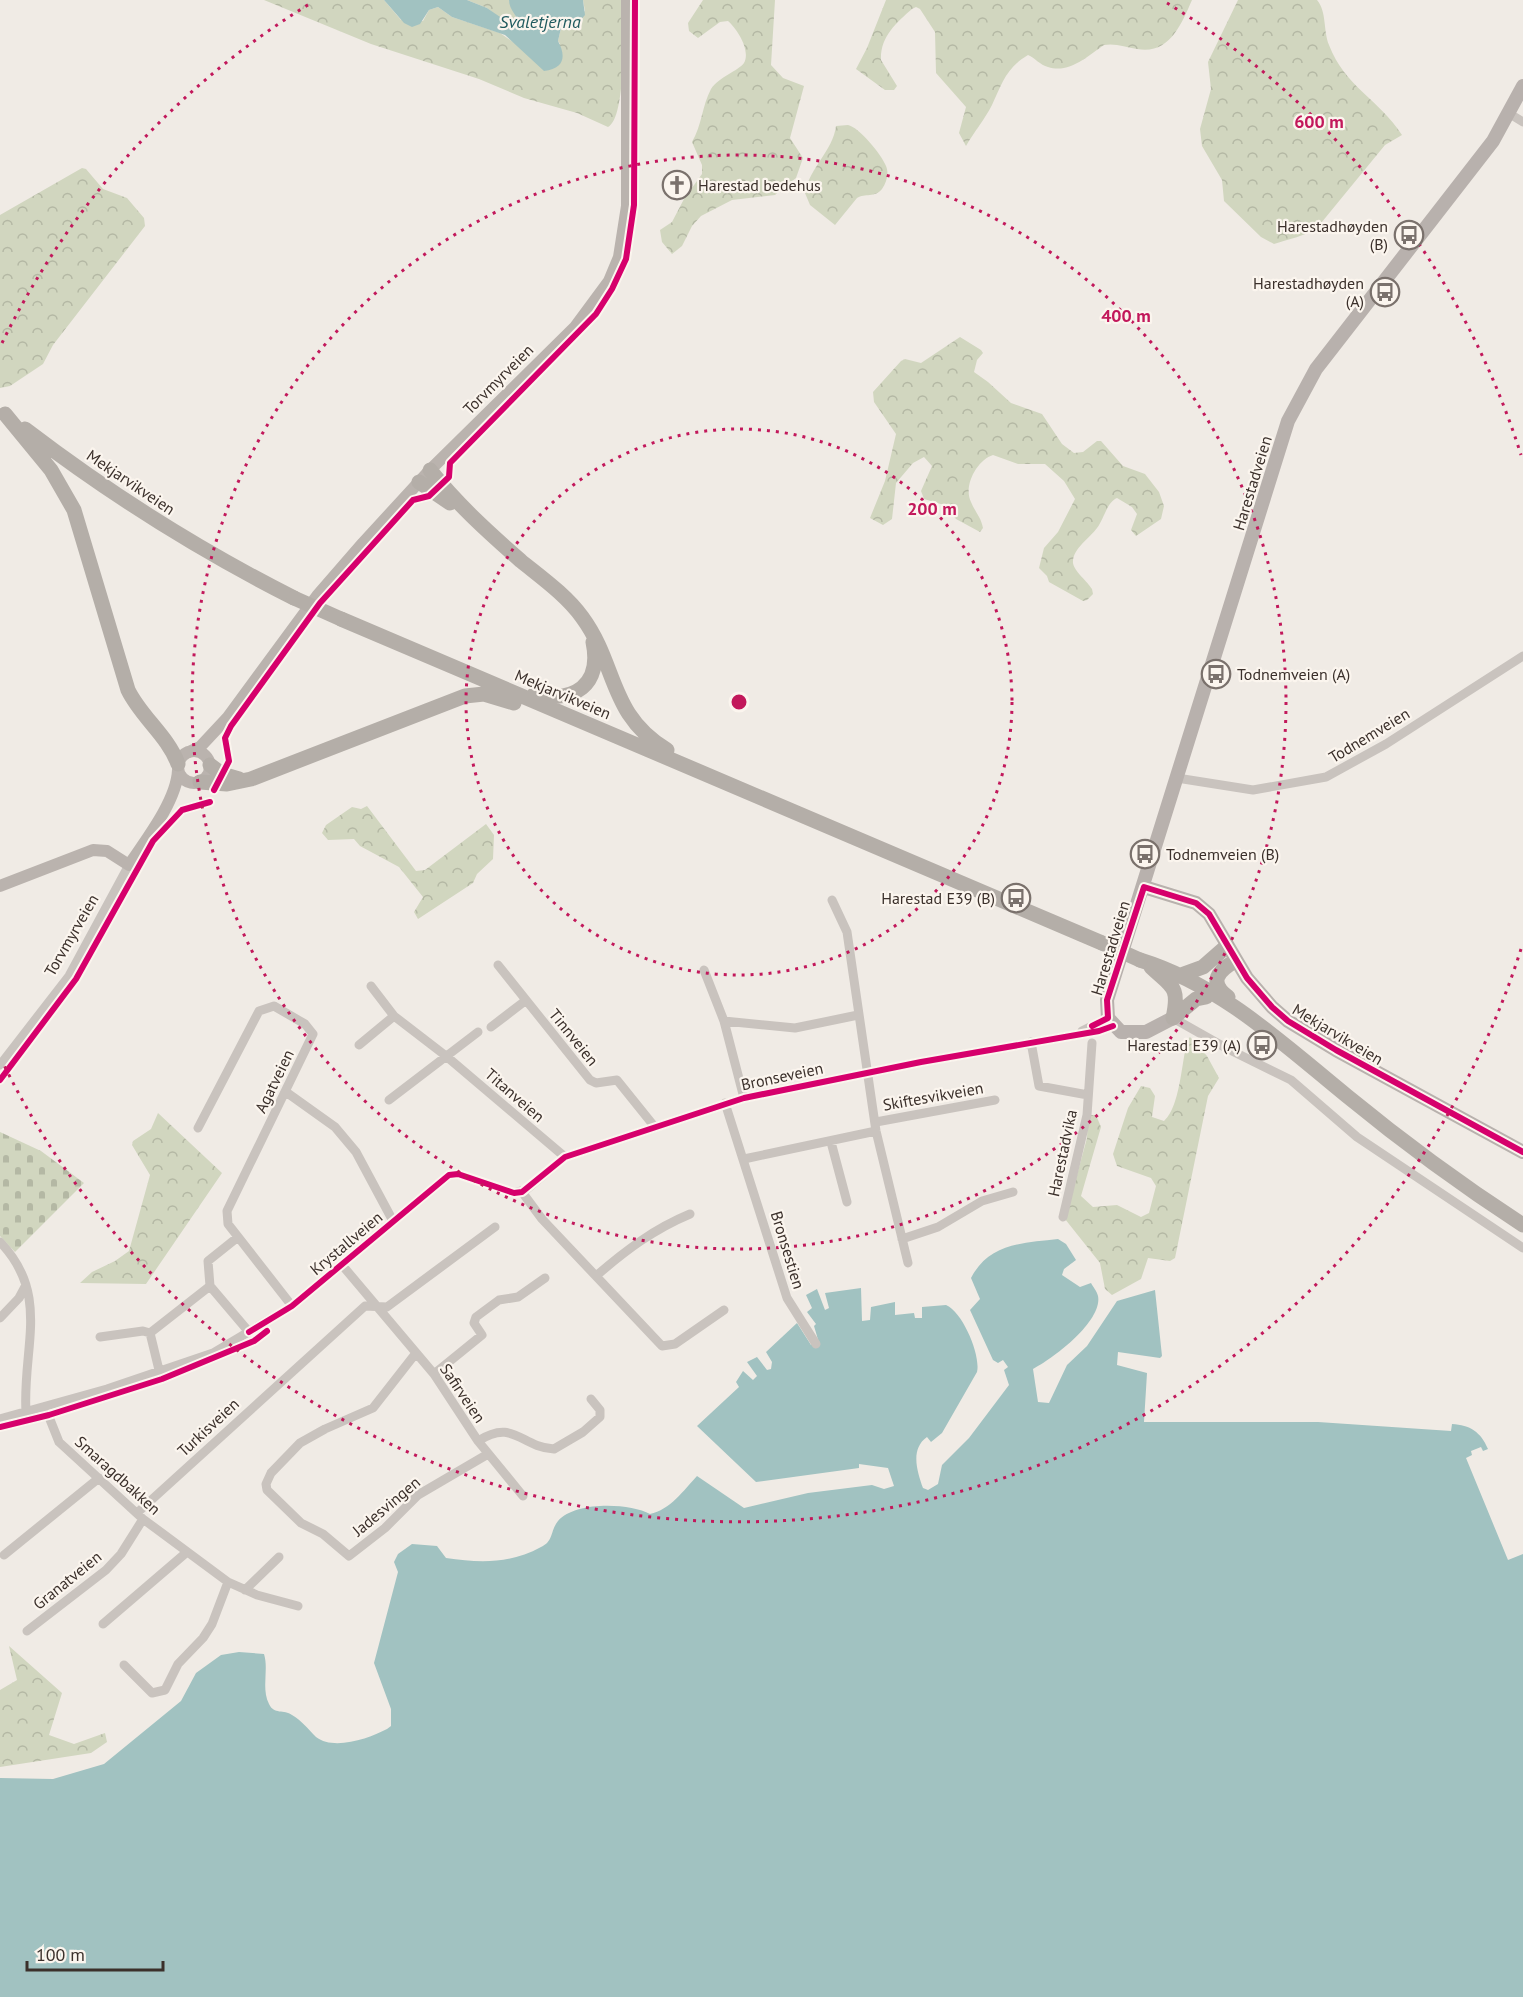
<svg xmlns="http://www.w3.org/2000/svg" width="1523" height="1997" font-family="'PT Sans',sans-serif">
  <style>
    .forest { fill: url(#forest-crowns) }
    .cemetery { fill: url(#cemetery-stones) }
    .water { fill: #a1c2c1 }
    .lines { fill: none; stroke-linecap: round; stroke-linejoin: round }
    .minor { stroke: #c9c3be; stroke-width: 9 }
    .secondary { stroke: #bab3ae; stroke-width: 12 }
    .primary { stroke: #b8b1ad; stroke-width: 14 }
    .trunk { stroke: #b4aea8; stroke-width: 15 }
    .trunk-bridge { stroke: #b4aea8; stroke-width: 15 }
    .cycleway-casing { stroke: #fbf5ee; stroke-width: 10 }
    .cycleway { stroke: #d6006c; stroke-width: 6 }
    .ring { fill: none; stroke: #c2185b; stroke-width: 3; stroke-dasharray: 3 6 }
    .labels { text-anchor: middle; dominant-baseline: central; stroke-width: 4.5; stroke-linejoin: round; paint-order: stroke }
    .poi-label { font-size: 16px; fill: #3b302b; stroke: #fbf5ee; text-anchor: end }
    .street-label { font-size: 16px; fill: #3b302b; stroke: #fbf5ee }
    .water-label { font-size: 18px; font-style: italic; fill: #1f5a5e; stroke: #fbf5ee }
    .centre { fill: #c2185b; stroke: #fbf5ee; stroke-width: 3 }
    .ring-label { font-size: 18px; text-anchor: middle; font-weight: bold; fill: #c2185b; stroke: #fbf5ee; stroke-width: 4.5; stroke-linejoin: round; paint-order: stroke }
  </style>
  <defs>
    <pattern id="forest-crowns" width="20" height="18" patternUnits="userSpaceOnUse" patternTransform="scale(1.5)"><rect width="20" height="18" fill="#d1d6bf"/><path d="M2 6a3 3 0 1 1 6 0M12 15a3 3 0 1 1 6 0" fill="none" stroke="#b4b8a4"/></pattern>
    <pattern id="cemetery-stones" width="16" height="16" patternUnits="userSpaceOnUse" patternTransform="scale(1.5)"><rect width="16" height="16" fill="#d1d6bf"/><path d="M2 7V4a2 2 0 0 1 4 0v3zM10 15v-3a2 2 0 0 1 4 0v3z" fill="#b4b8a4"/></pattern>
  </defs>
  <rect width="100%" height="100%" fill="#f0ebe5"/>
  <path class="forest" d="M264,0H384L401,20L423,21L429,10L438,7L452,17L500,33L516,44H560L558,41L561,28L585,11L583,0H624C623,23 627,118 608,127L577,113L524,98L479,79L371,44Z
    M467,0H509L520,26L516,29L512,27L487,8Z
    M703,0H775L771,65L783,78L804,86L790,138L803,158L796,178L775,195L732,200L701,216L692,226L682,246L672,254L662,242L660,230L672,222L684,199L702,174V165L692,142C702,125 702,106 711,89C719,77 738,71 744,63C751,50 737,29 728,21L720,22L698,38L689,31L688,23Z
    M886,0H1192C1181,25 1169,55 1137,49C1126,47 1115,43 1104,45C1088,56 1069,74 1048,67C1040,65 1035,58 1028,55C1006,68 1002,84 992,105C985,119 974,132 966,146L959,133L966,107L936,73L935,32L920,9L916,7L912,9C896,23 880,37 881,60L897,86L894,90H885L856,69L867,48Z
    M1238,0H1317C1327,12 1323,30 1329,45C1345,87 1379,99 1402,135L1385,145L1317,228C1308,235 1286,240 1274,244L1261,237L1224,201L1222,180L1202,146L1200,129L1211,89L1208,62Z
    M848,125C859,127 882,155 886,166C889,173 887,182 882,189C875,198 865,193 857,198L835,225L810,205L805,193C809,168 833,151 836,126Z
    M82,168L86,169L103,189L127,198L144,218L145,226L53,345L43,364L10,386L0,388V215Z
    M960,337L981,350L983,353L977,360L974,372L988,382L1011,403L1042,414L1062,444L1074,453L1083,452L1097,441H1101L1123,466L1145,474L1159,492L1164,506L1161,519L1136,536L1131,530L1137,514L1132,507L1117,498C1107,502 1104,519 1097,528C1090,538 1072,549 1073,563C1074,571 1088,582 1092,589L1093,594L1087,600L1083,601L1049,582L1047,576L1039,568L1044,548L1058,532L1075,499L1064,481L1045,464H1018L993,455C977,460 963,486 971,502C975,512 981,517 983,528L980,532L956,519L944,505L924,499L921,491L932,466L924,457L913,463L896,483L892,519L883,525L870,518L885,481L896,434L874,402L873,392L901,361L905,359L921,363Z
    M367,806L416,871L425,870L486,824L494,835L493,859L477,874L473,883L418,919L414,912L423,897L399,867L360,846L354,839L328,840L322,833L326,825L352,807L361,809Z
    M1190,1037L1207,1056L1219,1078L1208,1096L1175,1258L1170,1261L1148,1258L1141,1279L1112,1295L1105,1289L1100,1263L1065,1219L1087,1138L1088,1115H1096L1101,1127L1081,1196L1093,1207L1117,1205L1141,1217L1149,1213L1156,1186L1151,1178L1117,1166L1113,1154L1128,1108L1141,1086L1150,1088L1155,1096L1152,1117L1164,1121C1183,1105 1182,1043 1190,1037Z
    M158,1113L222,1173L146,1284L80,1283L92,1272L115,1261L129,1251L150,1175L132,1145L133,1141L151,1129Z
    M9,1646L62,1693L49,1735L74,1744L105,1733L107,1742L91,1753L0,1767V1690L17,1680Z"/>
  <path class="cemetery" d="M0,1132L41,1151L84,1183L15,1252L0,1236Z"/>
  <path class="water" d="M384,0H467L487,8L516,28L520,26C518,16 509,10 509,0H583L585,15L576,25L568,24L561,28L558,41C566,56 565,68 544,71L505,35L452,17L438,7L429,10L420,24L412,27L404,23Z
    M1058,1239L1066,1244L1076,1260L1064,1269L1062,1275L1080,1287L1091,1283C1093,1287 1097,1291 1098,1296C1103,1321 1053,1359 1033,1369L1038,1402L1049,1403L1067,1365L1087,1346L1117,1301L1155,1290L1162,1356L1160,1358L1118,1352L1117,1365L1147,1373L1144,1422H1318L1451,1431L1452,1424C1470,1425 1481,1432 1488,1449L1483,1451L1481,1447L1471,1451L1472,1455L1466,1458L1508,1560L1523,1554V1997H0V1778L53,1779L104,1764L181,1701L196,1673L221,1655L239,1652L264,1654C269,1670 261,1688 269,1704C274,1715 284,1709 292,1715C302,1721 308,1729 316,1737C334,1751 370,1738 387,1729L391,1726V1709L374,1663L398,1572L394,1562L398,1554L412,1544L437,1546L446,1558C480,1563 510,1564 541,1547C554,1541 550,1531 558,1521C575,1501 630,1503 650,1514C670,1510 684,1490 697,1476L744,1508L808,1493L872,1485L884,1489L894,1486L888,1468L859,1464V1468L756,1482L697,1426L739,1387L736,1382L743,1371L753,1380L757,1376L747,1362L757,1357L767,1370L771,1369L772,1362L766,1352L797,1323L811,1345L819,1343L814,1326L816,1324L807,1312L812,1308L806,1295L817,1289L825,1310L829,1308L825,1293L861,1288L862,1321L870,1320L871,1307L895,1302V1315L914,1313L915,1318H922V1307L946,1305C963,1312 981,1356 977,1372L942,1433L931,1442L927,1437C910,1449 917,1471 923,1488L928,1490L938,1484L942,1465L969,1438L1009,1385L1004,1370L1008,1367L1003,1360L998,1363L993,1360L970,1310L980,1299L971,1278C989,1243 1023,1243 1058,1239Z"/>
  <g class="lines">
    <path class="minor" d="M1510,114L1523,122
      M1177,778L1253,790L1326,777L1386,744L1523,656
      M832,900L847,932L876,1131L908,1263
      M498,965L590,1080L596,1083L617,1080L654,1126
      M704,970L724,1021L744,1098
      M371,986L394,1016L446,1056L565,1157
      M1173,1018L1226,1048L1291,1080L1357,1137L1523,1248
      M724,1021L795,1028L858,1015
      M491,1027L525,1001
      M1082,1031L1108,1018
      M1031,1042L1039,1086L1088,1095
      M359,1045L394,1016
      M0,1065L69,976L129,865
      M286,1092L335,1127L356,1152L393,1221
      M389,1100L478,1032
      M725,1103L787,1298L816,1344
      M876,1122L995,1100
      M198,1128L259,1011L274,1006L305,1024L313,1034L227,1211L228,1224L292,1306
      M831,1142L847,1202
      M744,1159L876,1131
      M522,1192L542,1219L662,1346L675,1344L724,1310
      M514,1193L527,1189L565,1157L744,1098L921,1062L1099,1031L1113,1026
      M1063,1217L1087,1115L1092,1043
      M902,1239L938,1227L982,1201L1013,1192
      M0,1242C51,1295 22,1348 26,1412
      M342,1265L434,1374L478,1441L523,1496
      M596,1276C626,1250 654,1229 690,1214
      M210,1286L208,1261L238,1237
      M0,1318L19,1298L26,1285
      M150,1333L210,1286L249,1332
      M100,1337L143,1331L150,1333L159,1370
      M416,1353L373,1408L325,1429L300,1443L271,1473L266,1484L267,1490L301,1523L323,1534L349,1556L385,1528L418,1495L488,1454
      M434,1374L482,1335L474,1323L476,1317L499,1300L518,1297L545,1278
      M45,1407L59,1442L143,1519L228,1582L257,1595L298,1606
      M0,1419L107,1389L213,1353L292,1306L449,1175L458,1174
      M478,1441C514,1418 520,1447 554,1449L583,1432L600,1417V1410L591,1399
      M137,1513L365,1306L387,1307L495,1227
      M4,1555L99,1478
      M245,1590L279,1557
      M103,1624L187,1552
      M27,1631L106,1570L121,1554L143,1519
      M124,1665L152,1693L165,1690L178,1664L203,1638L212,1624L228,1582"/>
    <path class="secondary" d="M178 767a16 16 0 1 1 32 0a16 16 0 1 1-32 0Z
      M189,752L200,747L228,717L317,596L363,543L430,470L575,327L609,281L619,257L627,206V0
      M0,886L93,850L107,851L129,865C146,840 177,800 178,770"/>
    <path class="primary" d="M1144,887L1196,903L1209,914L1247,978L1272,1007L1288,1021L1336,1050L1523,1152
      M1173,1018L1146,1032H1121L1108,1018L1107,1000L1288,421L1316,369L1493,141L1523,86"/>
    <path class="trunk" d="M5,414L51,470L74,510L128,690C141,717 168,736 178,764
      M25,429C110,494 199,550 294,598
      M430,470C457,504 488,532 521,561C542,578 566,595 582,617C618,666 608,714 667,750
      M419,482L450,503
      M341,619L1102,943
      M535,693C574,704 602,685 593,642
      M210,765L222,774L239,779
      M200,782L227,784L251,779L465,696L484,694L514,703
      M1140,960C1221,985 1283,1044 1347,1096C1403,1142 1463,1186 1523,1225
      M1151,967C1172,987 1180,986 1173,1018
      M1181,975L1203,967L1227,946
      M1228,997C1208,982 1218,971 1235,961
      M1173,1018L1196,999L1206,997"/>
    <path class="trunk-bridge" d="M294,598L341,619
      M1102,943L1140,960"/>
    <g class="cycleway-casing">
      <path id="cycleway" d="M214,790L229,761L225,738L231,726L320,603L413,500L429,496L449,477L450,463L596,314L612,289L626,259L634,205L635,0
        M1092,1026L1108,1018L1107,1000L1144,887L1196,903L1209,914L1247,978L1272,1007L1288,1021L1336,1050L1523,1152
        M0,1080L76,979L153,841L182,810L210,802
        M249,1332L292,1306L449,1175L458,1174L514,1193L522,1192L565,1157L744,1098L921,1062L1099,1031L1113,1026
        M0,1427L49,1415L162,1379L254,1341L267,1331"/>
    </g>
    <use href="#cycleway" class="cycleway"/>
  </g>
  <g class="ring">
    <circle cx="739" cy="702" r="273"/>
    <circle cx="739" cy="702" r="547"/>
    <path d="M1521 949A820 820 0 0 1 2 1061M2 343A820 820 0 0 1 311 3M1167 3A820 820 0 0 1 1521 455"/>
  </g>
  <defs>
    <g id="church-ring" transform="scale(1.5)"><circle r="9.5" fill="#fbf5ee" stroke="#7a716c" stroke-width="1.5"/><path d="M-1.2-6h2.4v3.5h3.3v2.4h-3.3V6h-2.4V-.1h-3.3v-2.4h3.3Z" fill="#7a716c"/></g>
    <g id="bus-ring" transform="scale(1.5)"><circle r="9.5" fill="#fbf5ee" stroke="#7a716c" stroke-width="1.5"/><path d="M-5-6H5V4H4V6H2V4H-2V6H-4V4H-5ZM-3.5-4V0h7V-4ZM-3.5 1.2v1.5H-2V1.2ZM2 1.2v1.5H3.5V1.2Z" fill="#7a716c"/></g>
  </defs>
  <g fill-rule="evenodd">
    <use href="#church-ring" x="677" y="185"/>
    <use href="#bus-ring" x="1409" y="235"/>
    <use href="#bus-ring" x="1385" y="292"/>
    <use href="#bus-ring" x="1216" y="674"/>
    <use href="#bus-ring" x="1145" y="854"/>
    <use href="#bus-ring" x="1016" y="898"/>
    <use href="#bus-ring" x="1262" y="1045"/>
  </g>
  <g class="labels">
    <g class="poi-label">
      <text x="698" y="185" text-anchor="start">Harestad bedehus</text>
      <text x="1388" y="226">Harestadhøyden<tspan x="1388" dy="18">(B)</tspan></text>
      <text x="1364" y="283">Harestadhøyden<tspan x="1364" dy="18">(A)</tspan></text>
      <text x="1237" y="674" text-anchor="start">Todnemveien (A)</text>
      <text x="1166" y="854" text-anchor="start">Todnemveien (B)</text>
      <text x="995" y="898">Harestad E39 (B)</text>
      <text x="1241" y="1045">Harestad E39 (A)</text>
    </g>
    <g class="street-label">
      <text transform="translate(498 379) rotate(-45)">Torvmyrveien</text>
      <text transform="translate(131 482) rotate(34)">Mekjarvikveien</text>
      <text transform="translate(1252 483) rotate(-73)">Harestadveien</text>
      <text transform="translate(563 694) rotate(23)">Mekjarvikveien</text>
      <text transform="translate(1369 735) rotate(-31)">Todnemveien</text>
      <text transform="translate(71 935) rotate(-60)">Torvmyrveien</text>
      <text transform="translate(1110 948) rotate(-73)">Harestadveien</text>
      <text transform="translate(1338 1034) rotate(31)">Mekjarvikveien</text>
      <text transform="translate(574 1037) rotate(51)">Tinnveien</text>
      <text transform="translate(782 1076) rotate(-12)">Bronseveien</text>
      <text transform="translate(274 1081) rotate(-64)">Agatveien</text>
      <text transform="translate(515 1095) rotate(41)">Titanveien</text>
      <text transform="translate(933 1096) rotate(-10)">Skiftesvikveien</text>
      <text transform="translate(1062 1153) rotate(-78)">Harestadvika</text>
      <text transform="translate(346 1243) rotate(-40)">Krystallveien</text>
      <text transform="translate(788 1250) rotate(73)">Bronsestien</text>
      <text transform="translate(463 1393) rotate(56)">Safirveien</text>
      <text transform="translate(208 1427) rotate(-43)">Turkisveien</text>
      <text transform="translate(118 1475) rotate(42)">Smaragdbakken</text>
      <text transform="translate(386 1506) rotate(-40)">Jadesvingen</text>
      <text transform="translate(67 1580) rotate(-39)">Granatveien</text>
    </g>
    <g class="water-label">
      <text x="540" y="21">Svaletjerna</text>
    </g>
  </g>
  <circle cx="739" cy="702" r="9" class="centre"/>
  <g class="ring-label">
    <text x="1319" y="128">600 m</text>
    <text x="1126" y="322">400 m</text>
    <text x="932" y="515">200 m</text>
  </g>
  <path d="M27 1961v9h136v-9" fill="none" stroke="#3b302b" stroke-width="3"/>
  <text x="36" y="1961" font-size="18" fill="#3b302b" stroke="#fbf5ee" stroke-width="4.5" paint-order="stroke">100 m</text>
</svg>
